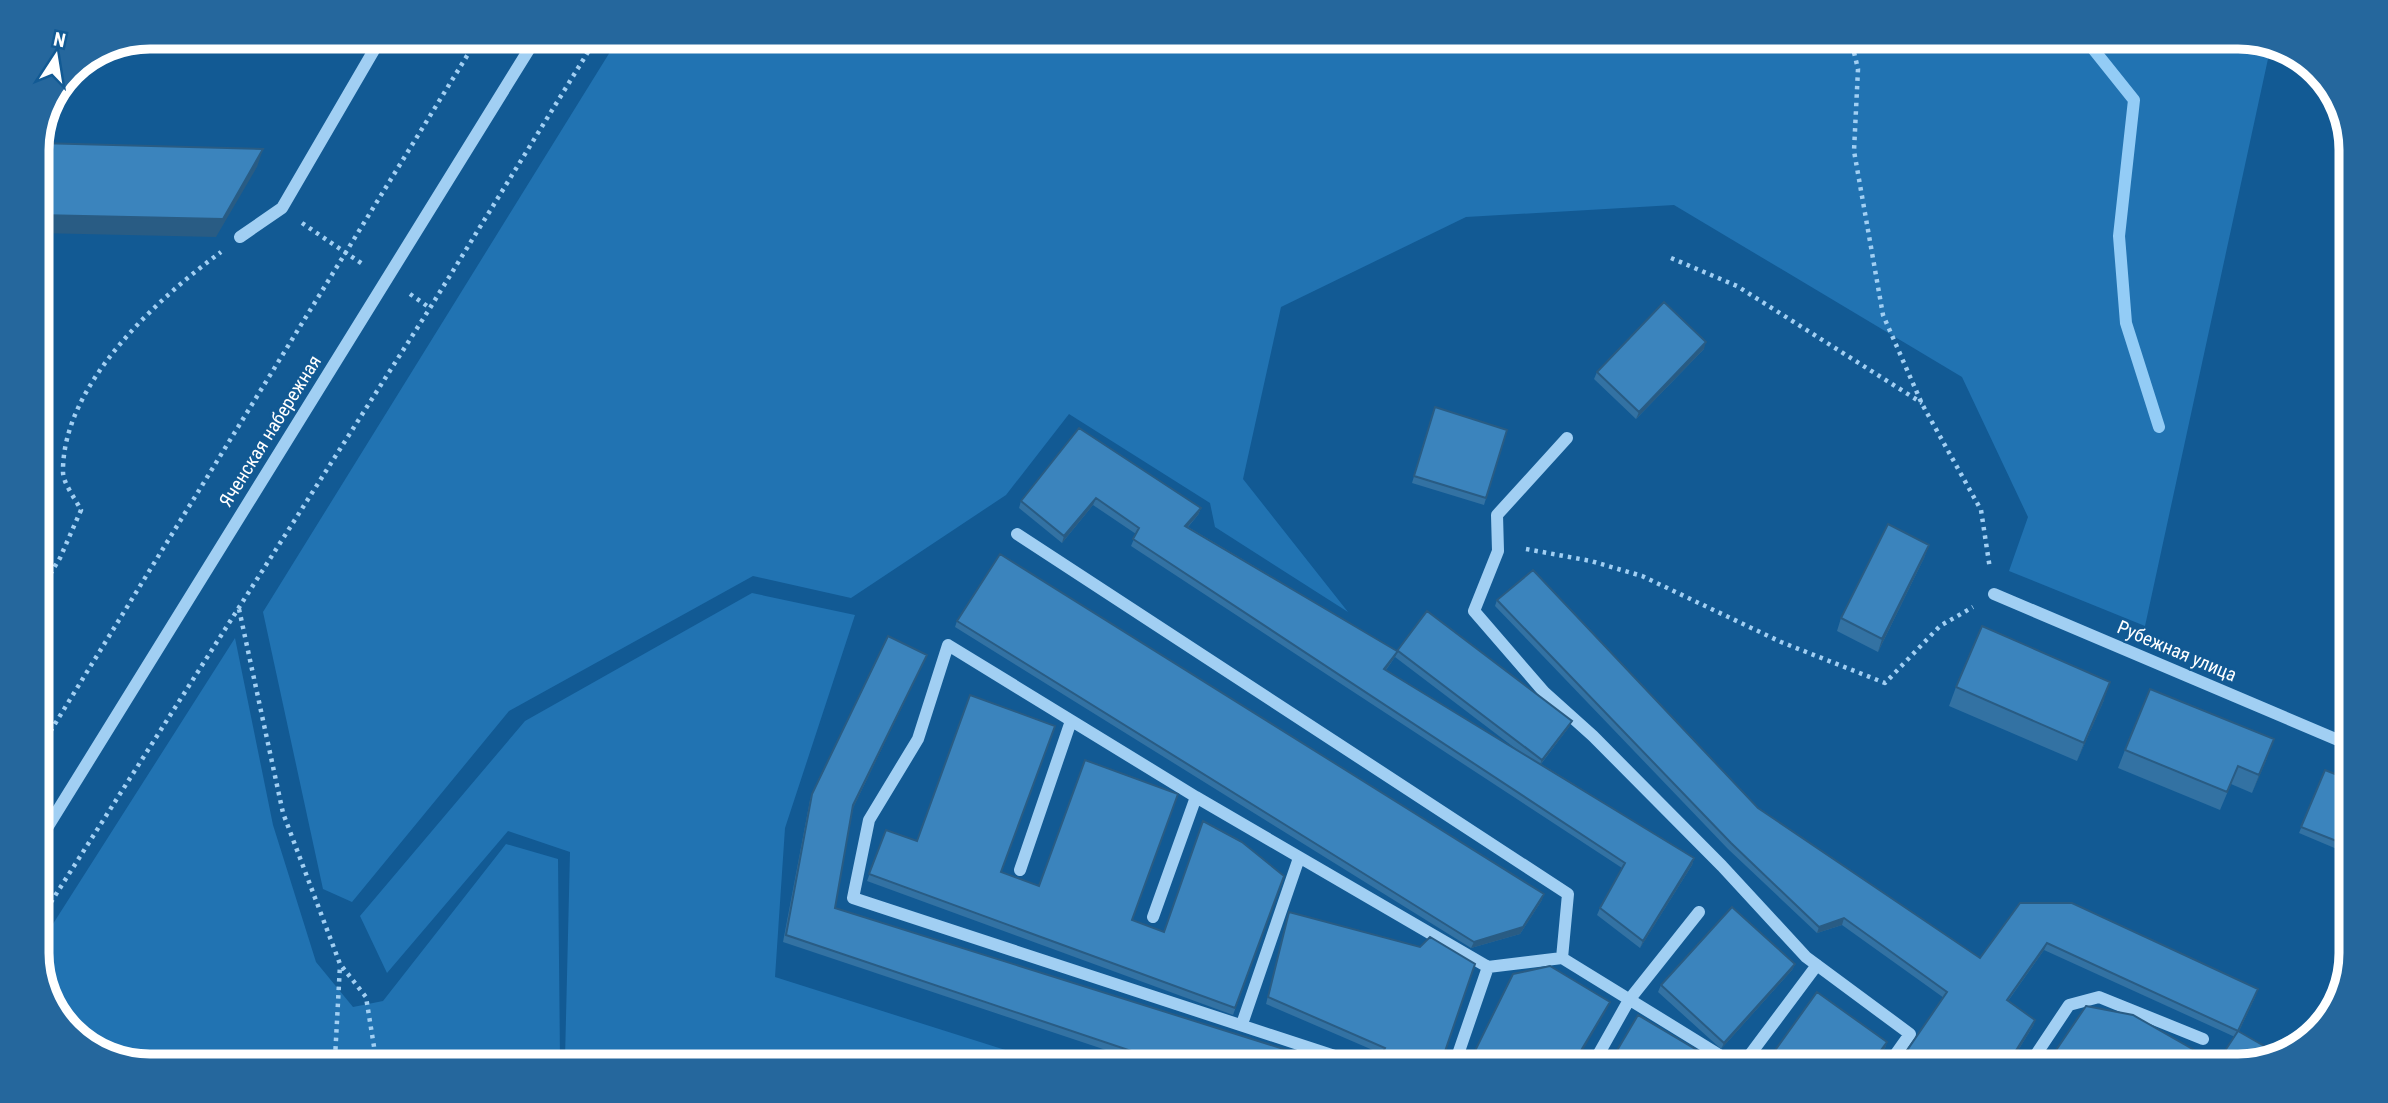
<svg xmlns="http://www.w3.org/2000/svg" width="2388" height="1103" font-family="'Roboto Condensed',sans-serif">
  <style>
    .green { fill: #2173b2 }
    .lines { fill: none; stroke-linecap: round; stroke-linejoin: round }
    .stream { stroke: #93ccf6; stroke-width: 12 }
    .path { stroke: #a1cff3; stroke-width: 4.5; stroke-dasharray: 3.5 5; stroke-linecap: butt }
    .minor { stroke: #a1cff3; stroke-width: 12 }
    .wall { fill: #3372a3; fill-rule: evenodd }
    .shaded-wall { fill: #295c84 }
    .building { fill: #3b84bd; stroke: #295c84; stroke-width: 2 }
    .labels { text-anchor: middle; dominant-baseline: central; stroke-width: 5; stroke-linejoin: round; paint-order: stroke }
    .street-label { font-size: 19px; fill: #fff; stroke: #125a94 }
    .rim { fill: none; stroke: #fff; stroke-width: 9 }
  </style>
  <rect width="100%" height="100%" fill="#125a94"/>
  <path class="green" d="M618,39L2271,45L2145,626L2009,571L2028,517L1962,377L1674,205L1466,217L1281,307L1243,479L1348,612L1215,527L1210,503L1069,414L1006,495L851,598L753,576L509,711L352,902L323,889L263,612Z
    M752,593L855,615L785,828L775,977L1040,1061L565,1059L570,852L508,831L387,973L360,916L525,721Z
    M235,638L273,825L316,962L353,1007L383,1001L506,844L558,859L560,1059L106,1058L56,1016L37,961V949Z"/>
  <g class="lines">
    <path class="stream" d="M2090,45L2134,100L2119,236L2126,323L2159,427"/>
    <path class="path" d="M1852,44L1858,69L1854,151L1883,315L1922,404L1981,510L1990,569
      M302,223L364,265
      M1671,258L1737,286L1922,403
      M410,294L430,308
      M2338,526L2347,521
      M1526,549L1591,561L1642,576L1781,642L1885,683L1940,626L1973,607
      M37,596L60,558L81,510C76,500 63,483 63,472C62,385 157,299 221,252
      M239,609L283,813L340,964L366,997L376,1059
      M37,753L478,38
      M37,924L430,308L596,39
      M335,1058L340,965"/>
    <path class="minor" d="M240,237L282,208L381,38
      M1567,438L1497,515L1498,551L1474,611L1544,692L1593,736L1722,866L1806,957L1910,1034L1888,1065
      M1017,534L1568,894L1562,958L1734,1064
      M1994,594L2345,743
      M37,844L536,38
      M1020,870L1071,721
      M1153,917L1196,797
      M1242,1024L1299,858
      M1356,1063L853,898L869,820L918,739L948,645L1196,797L1488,967L1562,958
      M1455,1063L1488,967
      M1593,1064L1629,1000L1699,912
      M1743,1064L1817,965
      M2029,1065L2069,1005L2099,997L2203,1039"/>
  </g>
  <path class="wall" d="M1704,349L1636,419L1594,379L1597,372Z
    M1435,407L1507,430L1484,505L1412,483Z
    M1079,428L1201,508L1198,515L1188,527L1397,651L1572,721L1569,727L1541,764L1694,858L1692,865L1640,948L1597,915L1600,908L1622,868L1131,546L1136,534L1093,505L1062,543L1019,508L1021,501ZM1395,657L1520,752L1386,670Z
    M1929,545L1924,558L1878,652L1837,631L1841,618Z
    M1497,600L1758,808L1980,958L2020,903L2256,995L2239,1031L2217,1063L2235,1037L2044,950L2008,1001L2035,1020L2033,1026L2009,1065H1897L1944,998L1842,925L1817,933L1728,849L1495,606Z
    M957,621L1542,900L1520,934L1471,948L955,627Z
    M927,655L853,808L835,908L1328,1063L1142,1062L783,942L810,800L812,794Z
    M1956,687L2104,700L2077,761L1949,706Z
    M2125,750L2267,758L2252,793L2231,784L2220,810L2118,768Z
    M2325,770L2345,778L2344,852L2299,833Z
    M886,830L1164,932L1284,876L1233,1015L867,881Z
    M1289,912L1441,1063H1378L1382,1054L1266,1004Z
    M1795,964L1792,970L1721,1049L1658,992L1661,985Z
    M1887,1042L1885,1048L1873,1065L1772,1064L1769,1062L1771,1056Z"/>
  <path class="shaded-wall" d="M263,149L257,167L216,237L37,233V215Z
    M1706,342L1704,349L1636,419L1639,412Z
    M1096,498L1093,505L1062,543L1064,536Z
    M1201,508L1198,515L1183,532L1185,526Z
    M1929,545L1924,558L1878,652L1882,639Z
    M1398,651L1395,657L1382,675L1384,669Z
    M927,655L924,662L851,812L853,805Z
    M2110,682L2104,700L2077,761L2084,743Z
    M1572,721L1569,727L1539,766L1542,760Z
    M2274,739L2267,758L2252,793L2259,775Z
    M1694,858L1692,865L1640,948L1643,941Z
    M1544,894L1542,900L1520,934L1471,948L1474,942Z
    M1844,918L1842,925L1817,933L1819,927Z
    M2047,943L2044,950L2004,1006L2007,1000Z
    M1795,964L1792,970L1721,1049L1724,1043Z
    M1610,1002L1607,1009L1575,1064H1573Z
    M2035,1020L2033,1026L2009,1065H2007Z
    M1887,1042L1885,1048L1873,1065H1870Z"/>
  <path class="building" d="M37,143L263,149L223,219L37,215Z
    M1664,302L1706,342L1639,412L1597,372Z
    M1435,407L1507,430L1486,498L1414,476Z
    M1079,428L1201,508L1185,526L1397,651L1427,611L1572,721L1542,760L1398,651L1384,669L1694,858L1643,941L1600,908L1625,863L1133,539L1139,528L1096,498L1064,536L1021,501Z
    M1888,524L1929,545L1882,639L1841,618Z
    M1000,554L1544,894L1523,927L1474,942L957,621Z
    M1533,570L1758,808L1980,958L2020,903H2072L2258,989L2238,1031L2047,943L2007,1000L2035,1020L2007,1065H1897L1947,992L1844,918L1819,927L1731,843L1497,600Z
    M1982,626L2110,682L2084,743L1956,687Z
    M888,636L927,655L853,805L835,908L1328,1063L1164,1062L786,935L812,794Z
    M2150,689L2274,739L2259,775L2238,766L2227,792L2125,750Z
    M970,695L1055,726L1001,872L1039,886L1085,760L1178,794L1132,920L1164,932L1203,821L1242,842L1284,876L1235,1008L869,874L886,830L917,841Z
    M2325,770L2345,778L2344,844L2301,827Z
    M1732,907L1795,964L1724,1043L1661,985Z
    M1289,912L1420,947L1430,937L1475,964L1441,1063L1432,1061L1431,1063H1378L1385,1048L1268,997Z
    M1550,966L1610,1002L1573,1064L1469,1063L1513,974Z
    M1817,992L1887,1042L1870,1065L1784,1064L1771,1056Z
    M2086,1006L2133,1015L2217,1063L2238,1031L2278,1054L2239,1066L2046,1065Z
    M1638,1015L1712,1059L1709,1064H1609Z"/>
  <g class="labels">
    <g class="street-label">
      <text transform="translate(270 431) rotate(-58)">Яченская набережная</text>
      <text transform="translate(2177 651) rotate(23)">Рубежная улица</text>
    </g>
  </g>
  <path d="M0 0H2388V1103H0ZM150 49H2238A101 101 0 0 1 2339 150V953A101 101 0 0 1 2238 1054H150A101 101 0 0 1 49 953V150A101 101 0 0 1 150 49Z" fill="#25679d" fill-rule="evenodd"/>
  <path class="rim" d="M150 49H2238A101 101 0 0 1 2339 150V953A101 101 0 0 1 2238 1054H150A101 101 0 0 1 49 953V150A101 101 0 0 1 150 49Z"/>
  <g transform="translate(56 56) rotate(12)" stroke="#125a94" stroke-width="5" paint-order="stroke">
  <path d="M0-5L12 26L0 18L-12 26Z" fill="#ffffff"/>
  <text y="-10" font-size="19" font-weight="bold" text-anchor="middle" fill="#ffffff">N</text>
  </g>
</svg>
